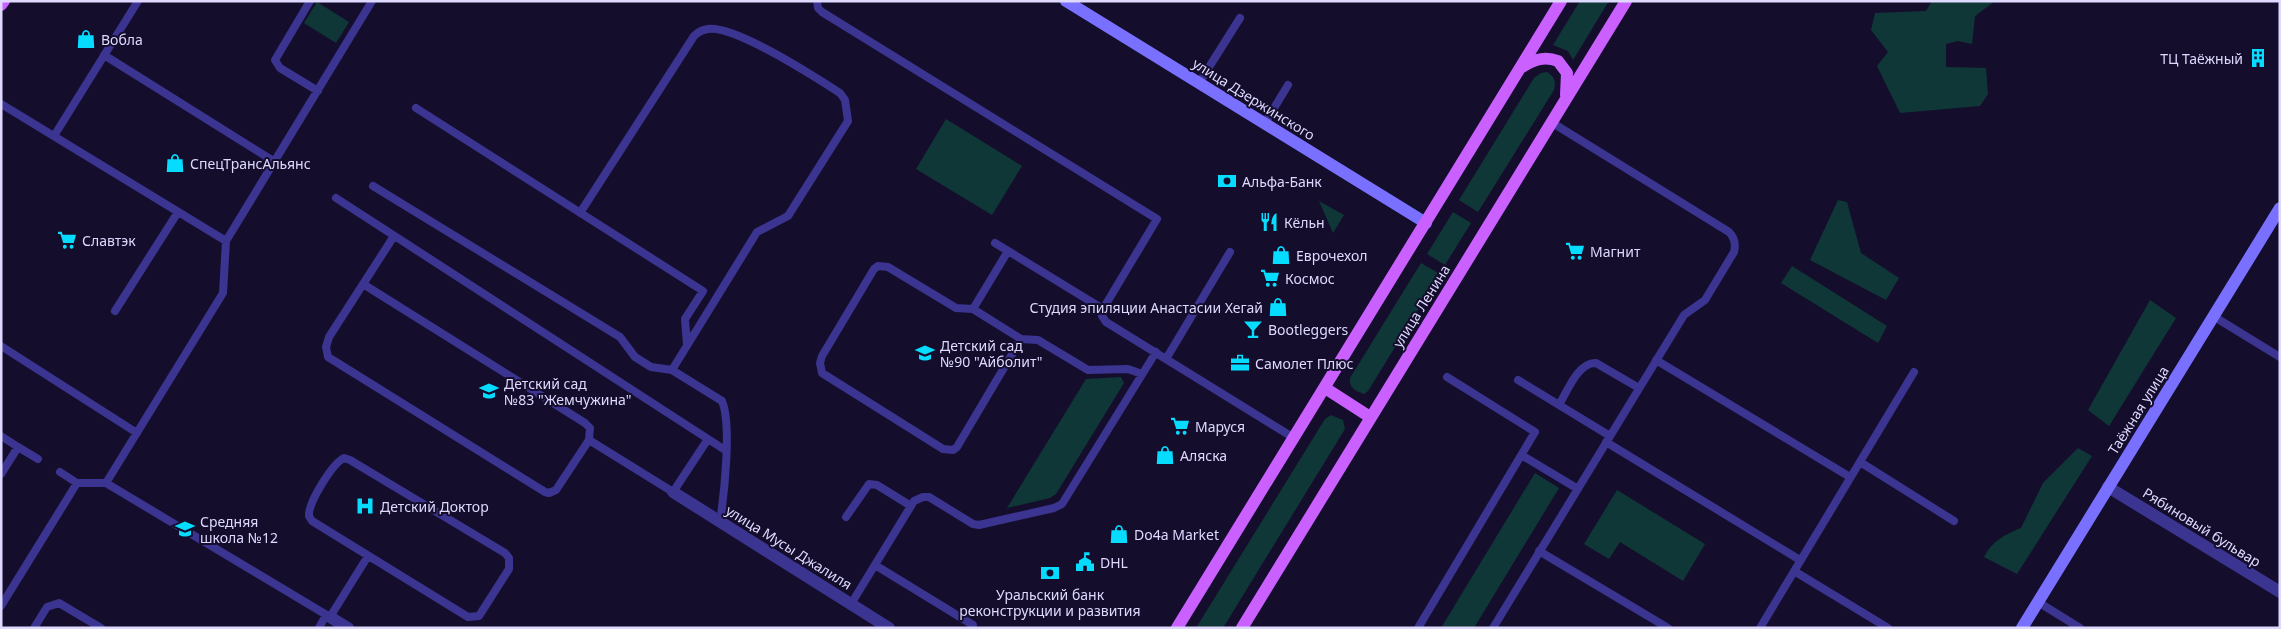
<svg xmlns="http://www.w3.org/2000/svg" width="2281" height="629" font-family="'Noto Sans',sans-serif">
  <style>
    .green { fill: #103737 }
    .lines { fill: none; stroke-linecap: round; stroke-linejoin: round }
    .lane { stroke: #3b3490; stroke-width: 8 }
    .street { stroke: #3b3490; stroke-width: 12 }
    .secondary { stroke: #7970ff; stroke-width: 12 }
    .primary { stroke: #ca60ff; stroke-width: 12 }
    .labels { text-anchor: middle; dominant-baseline: central; stroke-width: 4; stroke-linejoin: round; paint-order: stroke }
    .poi-label { font-size: 14px; fill: #dfd9ff; stroke: #140e2c; text-anchor: start }
    .street-label { font-size: 14px; fill: #dfd9ff; stroke: #140e2c }
  </style>
  <rect width="100%" height="100%" fill="#140e2c"/>
  <path class="green" d="M1580,1H1609L1573,60L1568,51L1553,45Z
    M1932,1H1995L1975,16L1972,44L1958,41L1946,44V67L1986,68L1988,94L1980,106L1900,113L1877,66L1888,52L1871,30L1875,13L1926,11Z
    M317,2L349,22L336,43L304,23Z
    M1547,72C1555,77 1556,81 1554,90L1478,212L1459,200L1534,78L1541,73Z
    M946,119L1022,166L992,215L916,169Z
    M1838,200L1847,202L1861,253L1899,278L1886,300L1810,260Z
    M1319,201L1344,215L1333,233Z
    M1453,212L1471,223L1445,265L1427,254Z
    M1421,263L1440,274L1368,391L1364,394C1355,391 1349,388 1350,378Z
    M1792,266L1887,326L1878,343L1781,283Z
    M2150,300L2176,318L2109,426L2088,410Z
    M1121,377L1124,383L1056,494L1050,498L1007,508L1086,379Z
    M1331,415L1343,420L1345,429L1223,628H1196L1325,419Z
    M2078,448L2092,456L2017,574L1984,557C1992,541 2004,535 2021,528L2043,483Z
    M1535,473L1559,488L1474,628H1441Z
    M1617,490L1705,544L1683,581L1620,542L1609,559L1584,544Z"/>
  <g class="lines">
    <path class="lane" d="M310,1L275,60L280,68L318,91
      M817,1L818,8L822,12L1157,219L1103,309L1102,316L1106,322L1294,438
      M104,55L275,162
      M1199,83L1240,18
      M1,104L226,241
      M416,108L703,291L685,319L687,345
      M1265,123L1288,85
      M54,136L138,1
      M373,186L620,337L635,357L651,367L672,370L722,401C732,425 724,495 720,522
      M336,198L725,450
      M580,213L694,36C698,32 702,30 708,29C735,25 815,77 840,93L845,100L848,121L788,216L757,232L672,370
      M394,236L329,337L326,347L328,357L545,492L549,493L556,490L589,440
      M995,243L1103,309
      M363,284L585,423L590,428L589,440L673,492L708,439
      M973,309L1008,251
      M115,311L178,212
      M2213,316L2280,357
      M1021,339L957,447L953,450L943,449L822,373L820,363L822,356L874,269L878,266L888,267L956,308L973,309L1021,339L1038,340L1088,370L1128,369L1142,374
      M1,346L137,433
      M1166,359L1230,252
      M1656,360L1850,477
      M1518,380L1610,436
      M1559,405C1567,392 1578,362 1596,363L1639,388
      M1,436L18,447
      M1606,442L1800,560
      M1523,456L1578,489
      M344,458L350,460L505,553L509,558V569L479,616L468,617L312,521L309,516C308,503 332,464 344,458Z
      M1860,462L1954,521
      M60,472L77,483
      M1,474L18,447L38,459
      M106,483L330,617L368,556
      M846,517L869,484L877,485L911,506
      M1539,551L1668,628
      M875,565L973,625L972,628
      M1794,571L1888,628
      M2038,602L2080,628
      M851,604L914,501L923,497H929L973,524L979,525L1054,508L1062,504L1156,352
      M1,606L77,483H106L223,293L226,241L372,1
      M34,628L47,607L59,603L101,628
      M319,628L326,615
      M1418,628L1535,432L1447,377
      M1493,628L1684,315L1705,300L1734,252C1736,244 1735,238 1729,232L1551,122
      M1760,628L1914,372"/>
    <path class="street" d="M2108,487L2280,592
      M673,492L889,628
      M330,617L348,628"/>
    <path class="secondary" d="M1066,1L1426,223
      M2022,628L2280,208"/>
    <path class="primary" d="M1,5L4,1
      M1522,67C1534,59 1545,56 1558,61L1567,73L1566,95
      M1325,388L1370,417
      M1177,628L1561,1
      M1242,628L1626,1"/>
  </g>
  <defs>
    <g id="shop-bare" transform="scale(1.5)"><path d="M-5-2.5h2.3a2.7 3.5 0 0 1 5.4 0H5L5.5 6h-11ZM-1.5-2.5h3a1.5 2.3 0 0 0-3 0Z" fill="#05dcff" stroke="#140e2c" stroke-width="2.5" paint-order="stroke"/></g>
    <g id="building-bare" transform="scale(1.5)"><path d="M-4-6H4V6H1V3H-1V6H-4ZM-2.5-4.3h1.7v1.8h-1.7ZM.8-4.3h1.7v1.8H.8ZM-2.5-1h1.7V.8h-1.7ZM.8-1h1.7V.8H.8Z" fill="#05dcff" stroke="#140e2c" stroke-width="2.5" paint-order="stroke"/></g>
    <g id="bank-bare" transform="scale(1.5)"><path d="M-6-4H6V4H-6ZM0-2.3a2.3 2.3 0 1 0 0 4.6a2.3 2.3 0 1 0 0-4.6Z" fill="#05dcff" stroke="#140e2c" stroke-width="2.5" paint-order="stroke"/></g>
    <g id="restaurant-bare" transform="scale(1.5)"><path d="M-5-6h1v4h1v-4h1v4h1v-4h1v5L-1.5 .5V6h-2V.5L-5-1ZM5-6V6H3V1.5H1.5Q1.5-4 5-6Z" fill="#05dcff" stroke="#140e2c" stroke-width="2.5" paint-order="stroke"/></g>
    <g id="supermarket-bare" transform="scale(1.5)"><path d="M-6-5.5h2.5l.6 2H6L4.5 2H-2.5L-4.4-4H-6ZM-1.5 3.2a1.3 1.3 0 1 0 .1 0ZM3 3.2a1.3 1.3 0 1 0 .1 0Z" fill="#05dcff" stroke="#140e2c" stroke-width="2.5" paint-order="stroke"/></g>
    <g id="bar-bare" transform="scale(1.5)"><path d="M-6-5H6L.8 .8V4.5H3.5V6h-7V4.5H-.8V.8Z" fill="#05dcff" stroke="#140e2c" stroke-width="2.5" paint-order="stroke"/></g>
    <g id="school-bare" transform="scale(1.5)"><path d="M0-5L7-2L0 1L-7-2ZM-4 1L0 2.5L4 1V4Q0 6-4 4Z" fill="#05dcff" stroke="#140e2c" stroke-width="2.5" paint-order="stroke"/></g>
    <g id="office-bare" transform="scale(1.5)"><path d="M-6-3h4V-5.5h4V-3h4V5H-6ZM-1-4.5V-3h2v-1.5ZM-6 0V1H6V0Z" fill="#05dcff" stroke="#140e2c" stroke-width="2.5" paint-order="stroke"/></g>
    <g id="hospital-bare" transform="scale(1.5)"><path d="M-5-5h3v3.5h4V-5h3V5h-3V1.5h-4V5h-3Z" fill="#05dcff" stroke="#140e2c" stroke-width="2.5" paint-order="stroke"/></g>
    <g id="civic-bare" transform="scale(1.5)"><path d="M-.6-6.5H3V-4.5H.6V-3L4-1V1h2V6H-6V1h2V-1L-.6-3ZM-1.2 2.5V6h2.4V2.5Z" fill="#05dcff" stroke="#140e2c" stroke-width="2.5" paint-order="stroke"/></g>
  </defs>
  <g fill-rule="evenodd">
    <use href="#shop-bare" x="86" y="39"/>
    <use href="#building-bare" x="2258" y="58"/>
    <use href="#shop-bare" x="175" y="163"/>
    <use href="#bank-bare" x="1227" y="181"/>
    <use href="#restaurant-bare" x="1269" y="222"/>
    <use href="#supermarket-bare" x="67" y="240"/>
    <use href="#supermarket-bare" x="1575" y="251"/>
    <use href="#shop-bare" x="1281" y="255"/>
    <use href="#supermarket-bare" x="1270" y="278"/>
    <use href="#shop-bare" x="1278" y="307"/>
    <use href="#bar-bare" x="1253" y="329"/>
    <use href="#school-bare" x="925" y="353"/>
    <use href="#office-bare" x="1240" y="363"/>
    <use href="#school-bare" x="489" y="391"/>
    <use href="#supermarket-bare" x="1180" y="426"/>
    <use href="#shop-bare" x="1165" y="455"/>
    <use href="#hospital-bare" x="365" y="506"/>
    <use href="#school-bare" x="185" y="529"/>
    <use href="#shop-bare" x="1119" y="534"/>
    <use href="#civic-bare" x="1085" y="562"/>
    <use href="#bank-bare" x="1050" y="573"/>
  </g>
  <g class="labels">
    <g class="poi-label">
      <text x="101" y="39">Вобла</text>
      <text x="2243" y="58" text-anchor="end">ТЦ Таёжный</text>
      <text x="190" y="163">СпецТрансАльянс</text>
      <text x="1242" y="181">Альфа-Банк</text>
      <text x="1284" y="222">Кёльн</text>
      <text x="82" y="240">Славтэк</text>
      <text x="1590" y="251">Магнит</text>
      <text x="1296" y="255">Еврочехол</text>
      <text x="1285" y="278">Космос</text>
      <text x="1263" y="307" text-anchor="end">Студия эпиляции Анастасии Хегай</text>
      <text x="1268" y="329">Bootleggers</text>
      <text x="940" y="345">Детский сад<tspan x="940" dy="16">№90 "Айболит"</tspan></text>
      <text x="1255" y="363">Самолет Плюс</text>
      <text x="504" y="383">Детский сад<tspan x="504" dy="16">№83 "Жемчужина"</tspan></text>
      <text x="1195" y="426">Маруся</text>
      <text x="1180" y="455">Аляска</text>
      <text x="380" y="506">Детский Доктор</text>
      <text x="200" y="521">Средняя<tspan x="200" dy="16">школа №12</tspan></text>
      <text x="1134" y="534">Do4a Market</text>
      <text x="1100" y="562">DHL</text>
      <text x="1050" y="594" text-anchor="middle">Уральский банк<tspan x="1050" dy="16">реконструкции и развития</tspan></text>
    </g>
    <g class="street-label">
      <text transform="translate(1254 99) rotate(32)">улица Дзержинского</text>
      <text transform="translate(1421 306) rotate(-58)">улица Ленина</text>
      <text transform="translate(2138 410) rotate(-58)">Таёжная улица</text>
      <text transform="translate(2202 527) rotate(32)">Рябиновый бульвар</text>
      <text transform="translate(789 547) rotate(32)">улица Мусы Джалиля</text>
    </g>
  </g>
  <rect width="2281" height="629" fill="none" stroke="#dfd9ff" stroke-width="5"/>
</svg>
